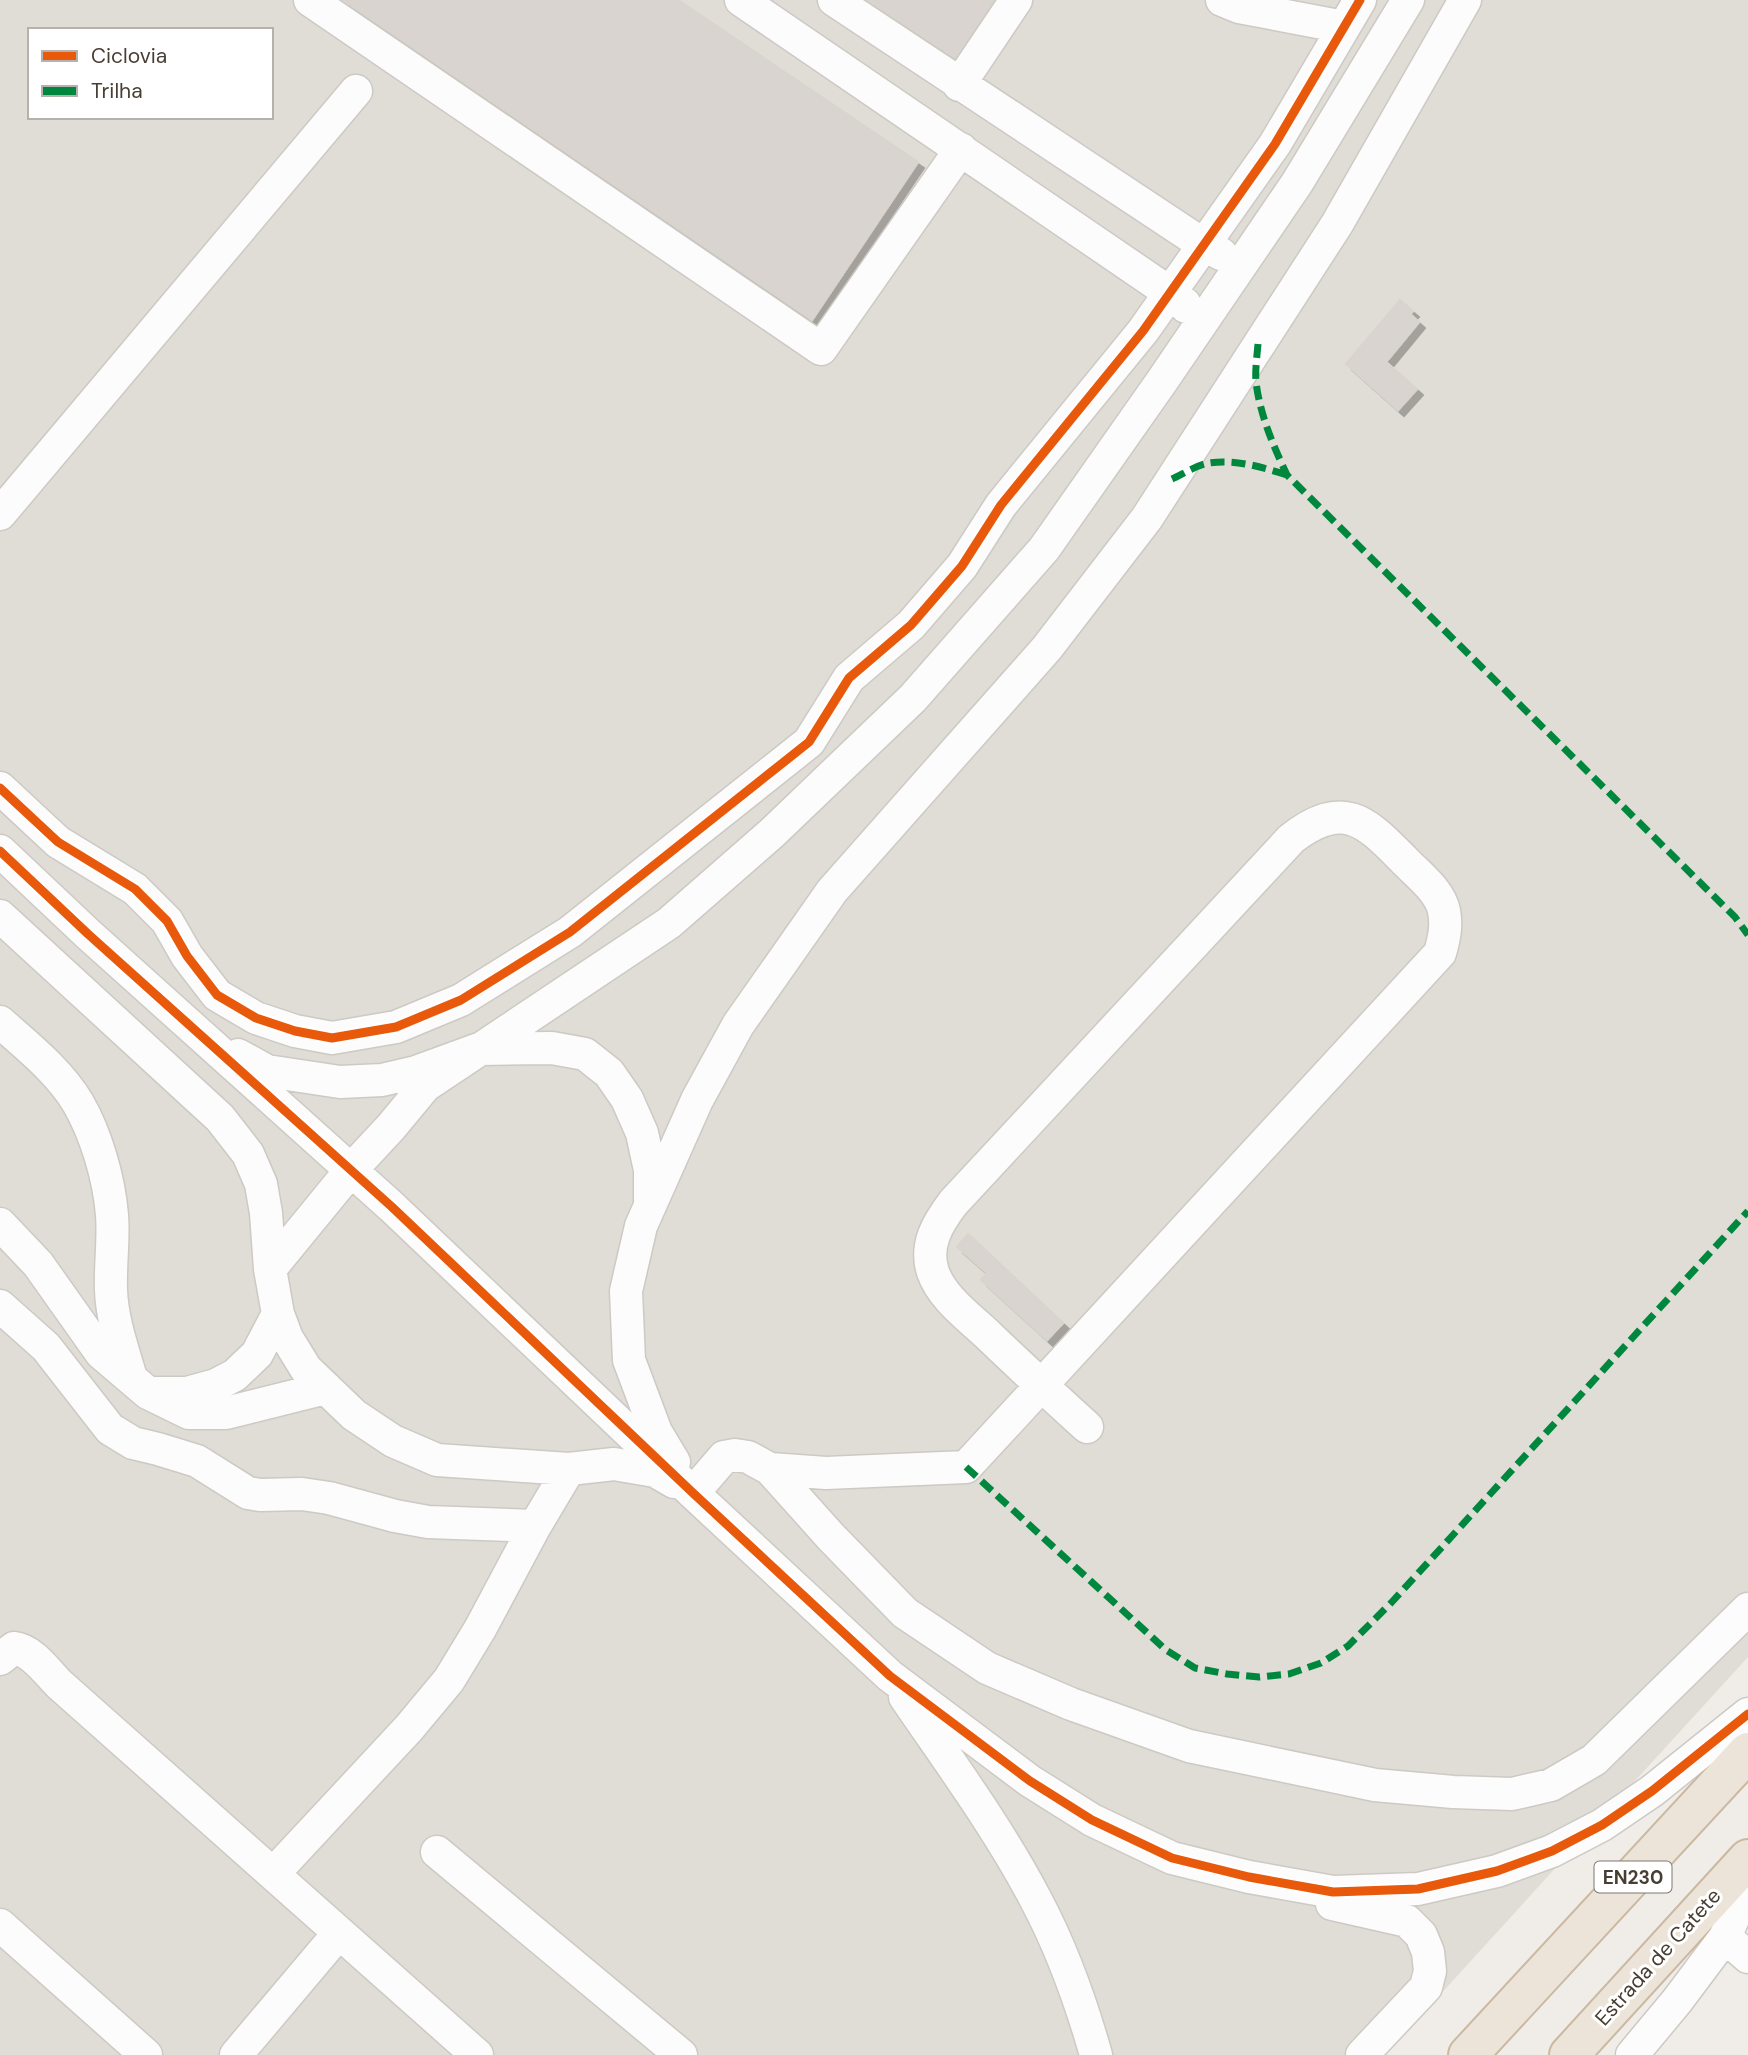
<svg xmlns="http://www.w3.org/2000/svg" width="1748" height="2055" font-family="'DM Sans',sans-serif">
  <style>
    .industrial { fill: #e0dcd6; fill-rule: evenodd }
    .building { fill: #d9d4cf; stroke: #d9d4ce; stroke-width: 2; filter: url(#shadow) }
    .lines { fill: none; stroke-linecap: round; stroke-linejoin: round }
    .minor-casing { stroke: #cdc9c4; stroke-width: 35 }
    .highway-casing { stroke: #cbb8a1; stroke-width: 42 }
    .minor { stroke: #fdfcfc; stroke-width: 32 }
    .highway { stroke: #ece4d9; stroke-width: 38 }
    .quiet { stroke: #00873e; stroke-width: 7; stroke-dasharray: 14 7; stroke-linecap: butt }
    .cycleway-casing { stroke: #fff; stroke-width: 13 }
    .cycleway { stroke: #e8590c; stroke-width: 9 }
    .labels { text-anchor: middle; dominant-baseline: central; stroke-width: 6; stroke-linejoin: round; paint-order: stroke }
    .shield { fill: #fff; stroke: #7e7871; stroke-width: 2 }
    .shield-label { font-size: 19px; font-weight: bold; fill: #473e34 }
    .street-label { font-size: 21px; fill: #473e34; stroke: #fff }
  </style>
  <defs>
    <filter id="shadow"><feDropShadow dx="6" dy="6" stdDeviation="0" flood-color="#0004"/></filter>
  </defs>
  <rect width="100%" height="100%" fill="#f0ede8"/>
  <path class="industrial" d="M0,0H1748V1657L1385,2055H0ZM30,30H271V117H30Z"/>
  <path class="building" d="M343,0H678L918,162L812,320Z
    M867,0H994L955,58Z
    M1400,300L1413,311L1410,314L1419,322L1386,362L1417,389L1398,410L1346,364Z
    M968,1234L1063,1323L1047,1340L981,1280L987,1273L957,1247Z"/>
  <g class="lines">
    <g class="minor-casing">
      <path id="minor" d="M310,0L821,349L961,149
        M741,0L1170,293L1185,304L1186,307
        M834,0L1204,245L1221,254
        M1222,0L1239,7L1344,27
        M959,85L1016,0
        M0,514L356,91
        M0,788L58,842L135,889L167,921L187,956L217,995L256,1018L295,1031L332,1038L396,1027L461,1000L570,932L809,742L849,678L911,625L962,566L1001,505L1143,331L1275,144L1360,0
        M0,851L88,934L392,1207L693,1493L890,1676L1030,1781L1092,1820L1172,1858L1249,1877L1333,1892L1418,1889L1497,1871L1552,1851L1602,1825L1652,1791L1748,1714
        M0,916L220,1118L248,1154L261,1184L266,1213L270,1269L278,1314L287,1338L306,1369L354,1415L393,1441L437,1460L569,1469L614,1464L655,1471L674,1482
        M0,1022C27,1046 59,1071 78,1103C96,1134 109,1178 112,1215C114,1239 110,1265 111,1290C112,1320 123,1350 131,1378
        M238,1055L267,1071L340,1082L382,1080L416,1072L479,1049L552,1048L585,1054L609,1073L627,1099L642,1133L650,1170V1200
        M0,1224L38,1264L101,1353L148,1393L189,1413H226L326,1388
        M270,1269L351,1170L391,1127L425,1086L669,923L772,833L913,698L1044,549L1162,381L1297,183L1408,0
        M0,1306L46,1347L110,1429L133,1443L158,1449L197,1461L248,1493L260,1495L302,1494L329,1498L395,1516L428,1522L535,1526L569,1469
        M154,1393H187L216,1385L235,1375L257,1354L278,1314
        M674,1462L656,1432L629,1360L626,1291L641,1226L697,1100L738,1025L832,891L1047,648L1147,518L1337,224L1465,0
        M770,1469L826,1473L966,1467L1440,953C1444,939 1447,926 1444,911C1440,892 1422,878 1408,864C1368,824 1346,796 1291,839L953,1203C938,1223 924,1245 933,1272C942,1298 969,1317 989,1336C1021,1367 1054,1397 1087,1427
        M693,1493L724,1457L735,1455L748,1457L770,1469L831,1537L905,1613L987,1668L1071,1704L1189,1746L1375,1785L1453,1792L1512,1794L1551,1785L1594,1760L1748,1609
        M0,1659L14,1648C32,1650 47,1672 59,1684L477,2055
        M905,1697C950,1763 999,1829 1036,1900C1062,1949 1081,2002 1096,2055
        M437,1852L681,2055
        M273,1874L409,1728L449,1680L480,1629L535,1526
        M1332,1904L1407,1921L1421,1935L1428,1952L1430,1971L1426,1987L1362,2055
        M0,1925L146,2055
        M1725,1937L1748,1957
        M236,2055L339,1933
        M1632,2055L1677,2001L1725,1937L1748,1885"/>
    </g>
    <g class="highway-casing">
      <path id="highway" d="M1468,2055L1748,1752
        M1569,2055L1748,1859"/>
    </g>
    <use href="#minor" class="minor"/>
    <use href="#highway" class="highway"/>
    <path class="quiet" d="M1258,344C1257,356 1255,370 1256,382C1260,415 1273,445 1287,475L1735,917L1748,935
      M1172,479C1183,474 1197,465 1209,463C1235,459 1262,467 1287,475
      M966,1467L1166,1650L1195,1668L1227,1674L1259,1677L1289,1674L1321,1663L1348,1646L1391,1603L1748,1211"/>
    <g class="cycleway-casing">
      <path id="cycleway" d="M0,788L58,842L135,889L167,921L187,956L217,995L256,1018L295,1031L332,1038L396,1027L461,1000L570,932L809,742L849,678L911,625L962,566L1001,505L1143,331L1275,144L1360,0
        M0,851L88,934L392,1207L693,1493L890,1676L1030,1781L1092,1820L1172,1858L1249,1877L1333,1892L1418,1889L1497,1871L1552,1851L1602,1825L1652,1791L1748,1714"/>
    </g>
    <use href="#cycleway" class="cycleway"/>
  </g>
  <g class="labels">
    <rect class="shield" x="1594.5" y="1861.5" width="77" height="31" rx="5"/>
    <g class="shield-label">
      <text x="1633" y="1877">EN230</text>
    </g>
    <g class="street-label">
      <text transform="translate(1658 1957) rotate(-48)">Estrada de Catete</text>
    </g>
  </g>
  <rect x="28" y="28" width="245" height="91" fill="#ffffff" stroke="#b5b2ae" stroke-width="2"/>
  <rect x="42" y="51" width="35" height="10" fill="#e8590c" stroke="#b5b2ae" stroke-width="2"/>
  <text x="91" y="63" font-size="21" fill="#473e34">Ciclovia</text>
  <rect x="42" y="86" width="35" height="10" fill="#00873e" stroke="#b5b2ae" stroke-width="2"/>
  <text x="91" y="98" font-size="21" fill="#473e34">Trilha</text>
</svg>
